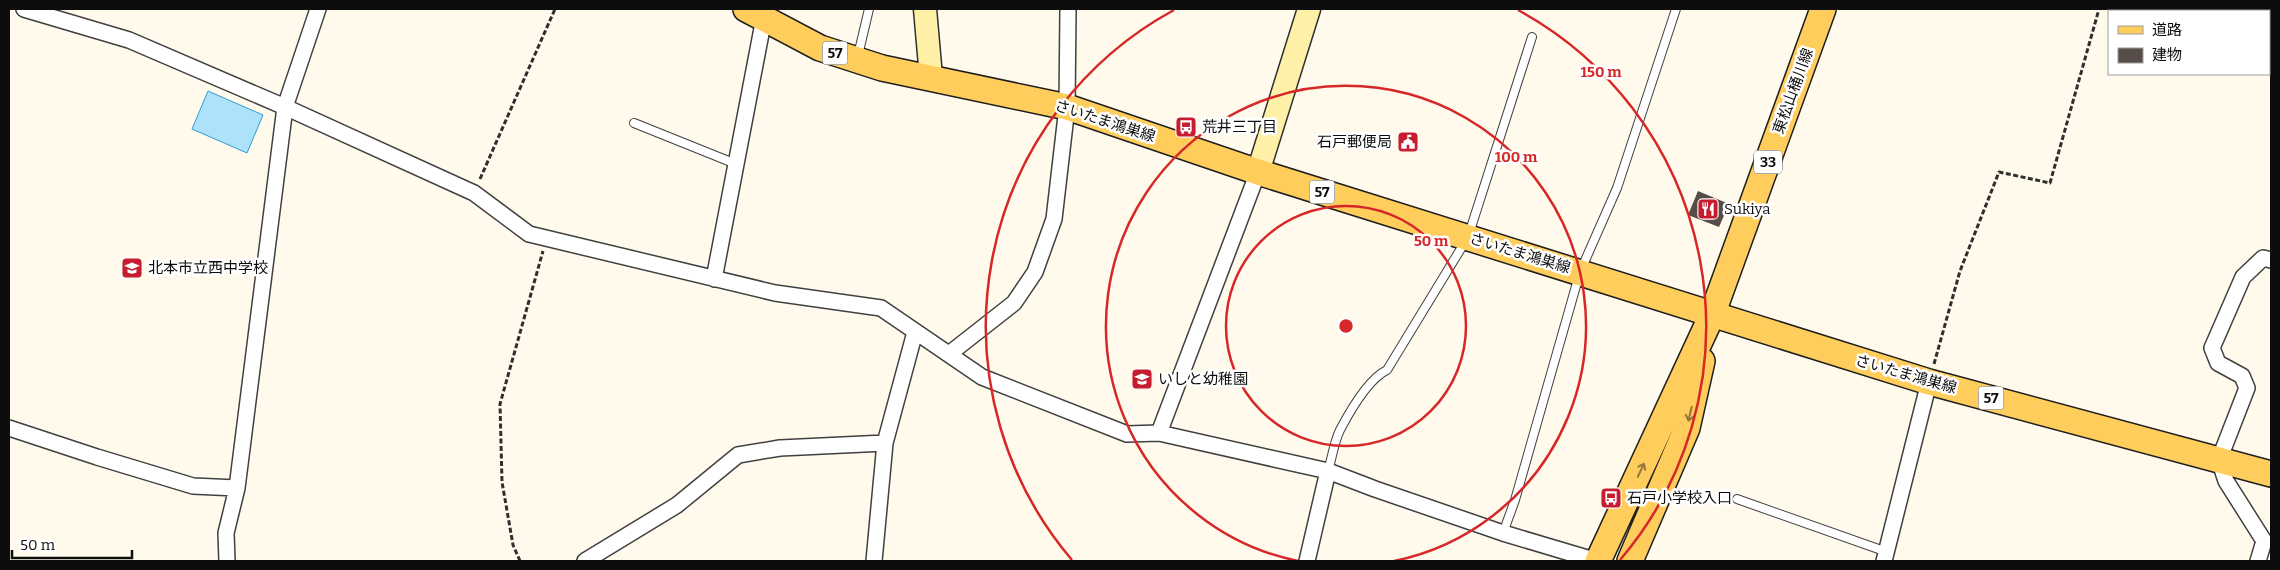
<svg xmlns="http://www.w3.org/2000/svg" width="2280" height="570" font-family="Bitter,'Noto Sans JP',serif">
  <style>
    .water { fill: #ade2fa; stroke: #309dd5 }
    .building { fill: #564d48 }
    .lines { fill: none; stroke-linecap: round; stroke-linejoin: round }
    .lane-casing { stroke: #404040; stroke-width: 10 }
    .street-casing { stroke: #404040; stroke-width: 18 }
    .secondary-casing { stroke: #2f2f2f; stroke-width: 25 }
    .primary-casing { stroke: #1e1e1e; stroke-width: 28 }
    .path { stroke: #2f2f2f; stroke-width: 3; stroke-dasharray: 5 2.5; stroke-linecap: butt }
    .lane { stroke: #fff; stroke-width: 8 }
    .street { stroke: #fff; stroke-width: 15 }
    .secondary { stroke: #fff0a7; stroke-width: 22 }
    .primary { stroke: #ffcd5c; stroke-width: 25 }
    .oneway { stroke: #927738 }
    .ring { fill: none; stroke: #d62828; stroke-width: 2.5 }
    .labels { text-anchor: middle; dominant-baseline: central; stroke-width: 5; stroke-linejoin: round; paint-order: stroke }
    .shield { fill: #fff; stroke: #565656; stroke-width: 1 }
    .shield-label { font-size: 14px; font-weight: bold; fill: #0d0d0d }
    .street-label { font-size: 15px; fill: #0d0d0d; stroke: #fff }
    .poi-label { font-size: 15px; fill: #0d0d0d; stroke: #fff; text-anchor: start }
    .centre { fill: #d62828; stroke: #fff; stroke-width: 2.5 }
    .ring-label { font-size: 15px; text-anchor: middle; font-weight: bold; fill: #d62828; stroke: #fff; stroke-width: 5; stroke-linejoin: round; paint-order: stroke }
  </style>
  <rect width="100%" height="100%" fill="#fffaec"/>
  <path class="water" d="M208,91L263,115L247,153L192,129Z"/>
  <path class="building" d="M1698,191L1729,204L1719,227L1688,215Z"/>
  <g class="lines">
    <g class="lane-casing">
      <path id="lane" d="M859,51L869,9
        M634,123L736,164
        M1328,471C1332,458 1334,442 1340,430C1350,411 1368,379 1387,370L1468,237L1532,37
        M1737,499L1887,552
        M1503,533L1515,500L1580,272L1617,188L1676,9"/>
    </g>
    <g class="street-casing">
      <path id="street" d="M24,9L129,40L285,107L474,193L529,234L775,293L881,308L982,377L1127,434L1159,433L1328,471L1375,489L1503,533L1597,561
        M714,279L764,18
        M949,354L1014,303L1035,272L1054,219L1067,107L1068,9
        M9,428L97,457L193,486L237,488
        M1159,433L1258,172
        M227,561L226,533L237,488L285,107L318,9
        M585,561L677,505L738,455L780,448L885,443
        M874,561L885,443L915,332
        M1307,561L1328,471
        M1884,561L1929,382
        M2258,561L2264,541L2226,481L2219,460L2247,388L2242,376L2218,363L2212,348L2243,277L2263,258L2271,260"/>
    </g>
    <g class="secondary-casing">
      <path id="secondary" d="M925,9L931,77
        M1258,172L1309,9"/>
    </g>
    <g class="primary-casing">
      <path id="primary" d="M746,9L820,48L882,68L1067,107L1258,172L1929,382L2271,474
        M1598,561L1712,315L1823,9
        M1630,561L1687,428L1702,361"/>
    </g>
    <path class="path" d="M480,179L555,9
      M1934,364L1960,271L1999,172L2050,183L2099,9
      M520,561L513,545L502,482L500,404L543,251"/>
    <use href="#lane" class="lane"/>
    <use href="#street" class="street"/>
    <use href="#secondary" class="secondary"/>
    <use href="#primary" class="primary"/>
  </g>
  <defs><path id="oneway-shaft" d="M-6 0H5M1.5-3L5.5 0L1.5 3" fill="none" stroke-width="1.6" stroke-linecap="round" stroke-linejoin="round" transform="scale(1.25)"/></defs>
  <g class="oneway">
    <use href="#oneway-shaft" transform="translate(1690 414) rotate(103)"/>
    <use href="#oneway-shaft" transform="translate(1641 470) rotate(-65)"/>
  </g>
  <g class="ring">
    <circle cx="1346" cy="326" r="120"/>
    <path d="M1298 561A240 240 0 1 1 1394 561"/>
    <path d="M1072 560A360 360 0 0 1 1174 10M1518 10A360 360 0 0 1 1620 560"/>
  </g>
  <defs>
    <g id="bus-square" transform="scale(1.125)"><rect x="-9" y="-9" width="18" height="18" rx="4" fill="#c51d2f" stroke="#fff"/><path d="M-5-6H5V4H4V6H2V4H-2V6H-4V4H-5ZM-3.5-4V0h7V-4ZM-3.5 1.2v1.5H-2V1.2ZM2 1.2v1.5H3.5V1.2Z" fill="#fff"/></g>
    <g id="civic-square" transform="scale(1.125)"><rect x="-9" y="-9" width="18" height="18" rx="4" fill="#c51d2f" stroke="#fff"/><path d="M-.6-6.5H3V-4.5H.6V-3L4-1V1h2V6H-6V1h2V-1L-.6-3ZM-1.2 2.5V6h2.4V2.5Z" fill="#fff"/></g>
    <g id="restaurant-square" transform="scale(1.125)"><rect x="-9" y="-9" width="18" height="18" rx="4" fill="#c51d2f" stroke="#fff"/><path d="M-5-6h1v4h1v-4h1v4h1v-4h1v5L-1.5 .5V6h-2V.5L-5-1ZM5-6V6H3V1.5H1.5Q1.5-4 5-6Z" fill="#fff"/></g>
    <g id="school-square" transform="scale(1.125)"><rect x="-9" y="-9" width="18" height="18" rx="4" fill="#c51d2f" stroke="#fff"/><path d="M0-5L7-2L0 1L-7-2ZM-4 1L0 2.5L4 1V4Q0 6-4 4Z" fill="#fff"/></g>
  </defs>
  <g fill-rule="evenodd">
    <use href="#bus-square" x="1186" y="127"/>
    <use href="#civic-square" x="1408" y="142"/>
    <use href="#restaurant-square" x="1708" y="209"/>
    <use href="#school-square" x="132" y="268"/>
    <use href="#school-square" x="1142" y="379"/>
    <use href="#bus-square" x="1611" y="498"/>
  </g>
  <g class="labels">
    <g class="shield">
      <rect x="822.5" y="41.5" width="25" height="23" rx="4"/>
      <rect x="1754" y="150.5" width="28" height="23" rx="4"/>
      <rect x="1309.5" y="180.5" width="25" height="23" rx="4"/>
      <rect x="1978.5" y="386.5" width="25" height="23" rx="4"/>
    </g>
    <g class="shield-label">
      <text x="835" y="53">57</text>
      <text x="1768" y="162">33</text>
      <text x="1322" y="192">57</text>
      <text x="1991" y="398">57</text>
    </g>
    <g class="street-label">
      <text transform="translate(1793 91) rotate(-70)">東松山桶川線</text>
      <text transform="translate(1105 121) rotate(18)">さいたま鴻巣線</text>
      <text transform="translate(1520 253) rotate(17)">さいたま鴻巣線</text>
      <text transform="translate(1906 374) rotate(16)">さいたま鴻巣線</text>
    </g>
    <g class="poi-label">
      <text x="1202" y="127">荒井三丁目</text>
      <text x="1392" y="142" text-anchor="end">石戸郵便局</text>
      <text x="1724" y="209">Sukiya</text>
      <text x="148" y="268">北本市立西中学校</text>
      <text x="1158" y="379">いしと幼稚園</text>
      <text x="1627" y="498">石戸小学校入口</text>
    </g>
  </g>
  <circle cx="1346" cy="326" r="8" class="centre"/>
  <g class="ring-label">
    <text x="1601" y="77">150 m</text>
    <text x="1516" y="162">100 m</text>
    <text x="1431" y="246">50 m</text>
  </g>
  <rect width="2280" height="570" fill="none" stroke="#0d0d0d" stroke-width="20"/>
  <rect x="2108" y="10" width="162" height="65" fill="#ffffff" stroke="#9e9e9e"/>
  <rect x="2118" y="26" width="25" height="8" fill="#ffcd5c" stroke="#9e9e9e"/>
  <text x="2152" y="35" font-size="15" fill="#0d0d0d">道路</text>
  <rect x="2118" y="48" width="25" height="15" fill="#564d48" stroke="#9e9e9e"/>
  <text x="2152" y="60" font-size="15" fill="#0d0d0d">建物</text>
  <path d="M12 550v8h120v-8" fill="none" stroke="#0d0d0d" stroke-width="2.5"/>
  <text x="20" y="550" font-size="15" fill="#0d0d0d" stroke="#ffffff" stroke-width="4" paint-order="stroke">50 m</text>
</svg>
